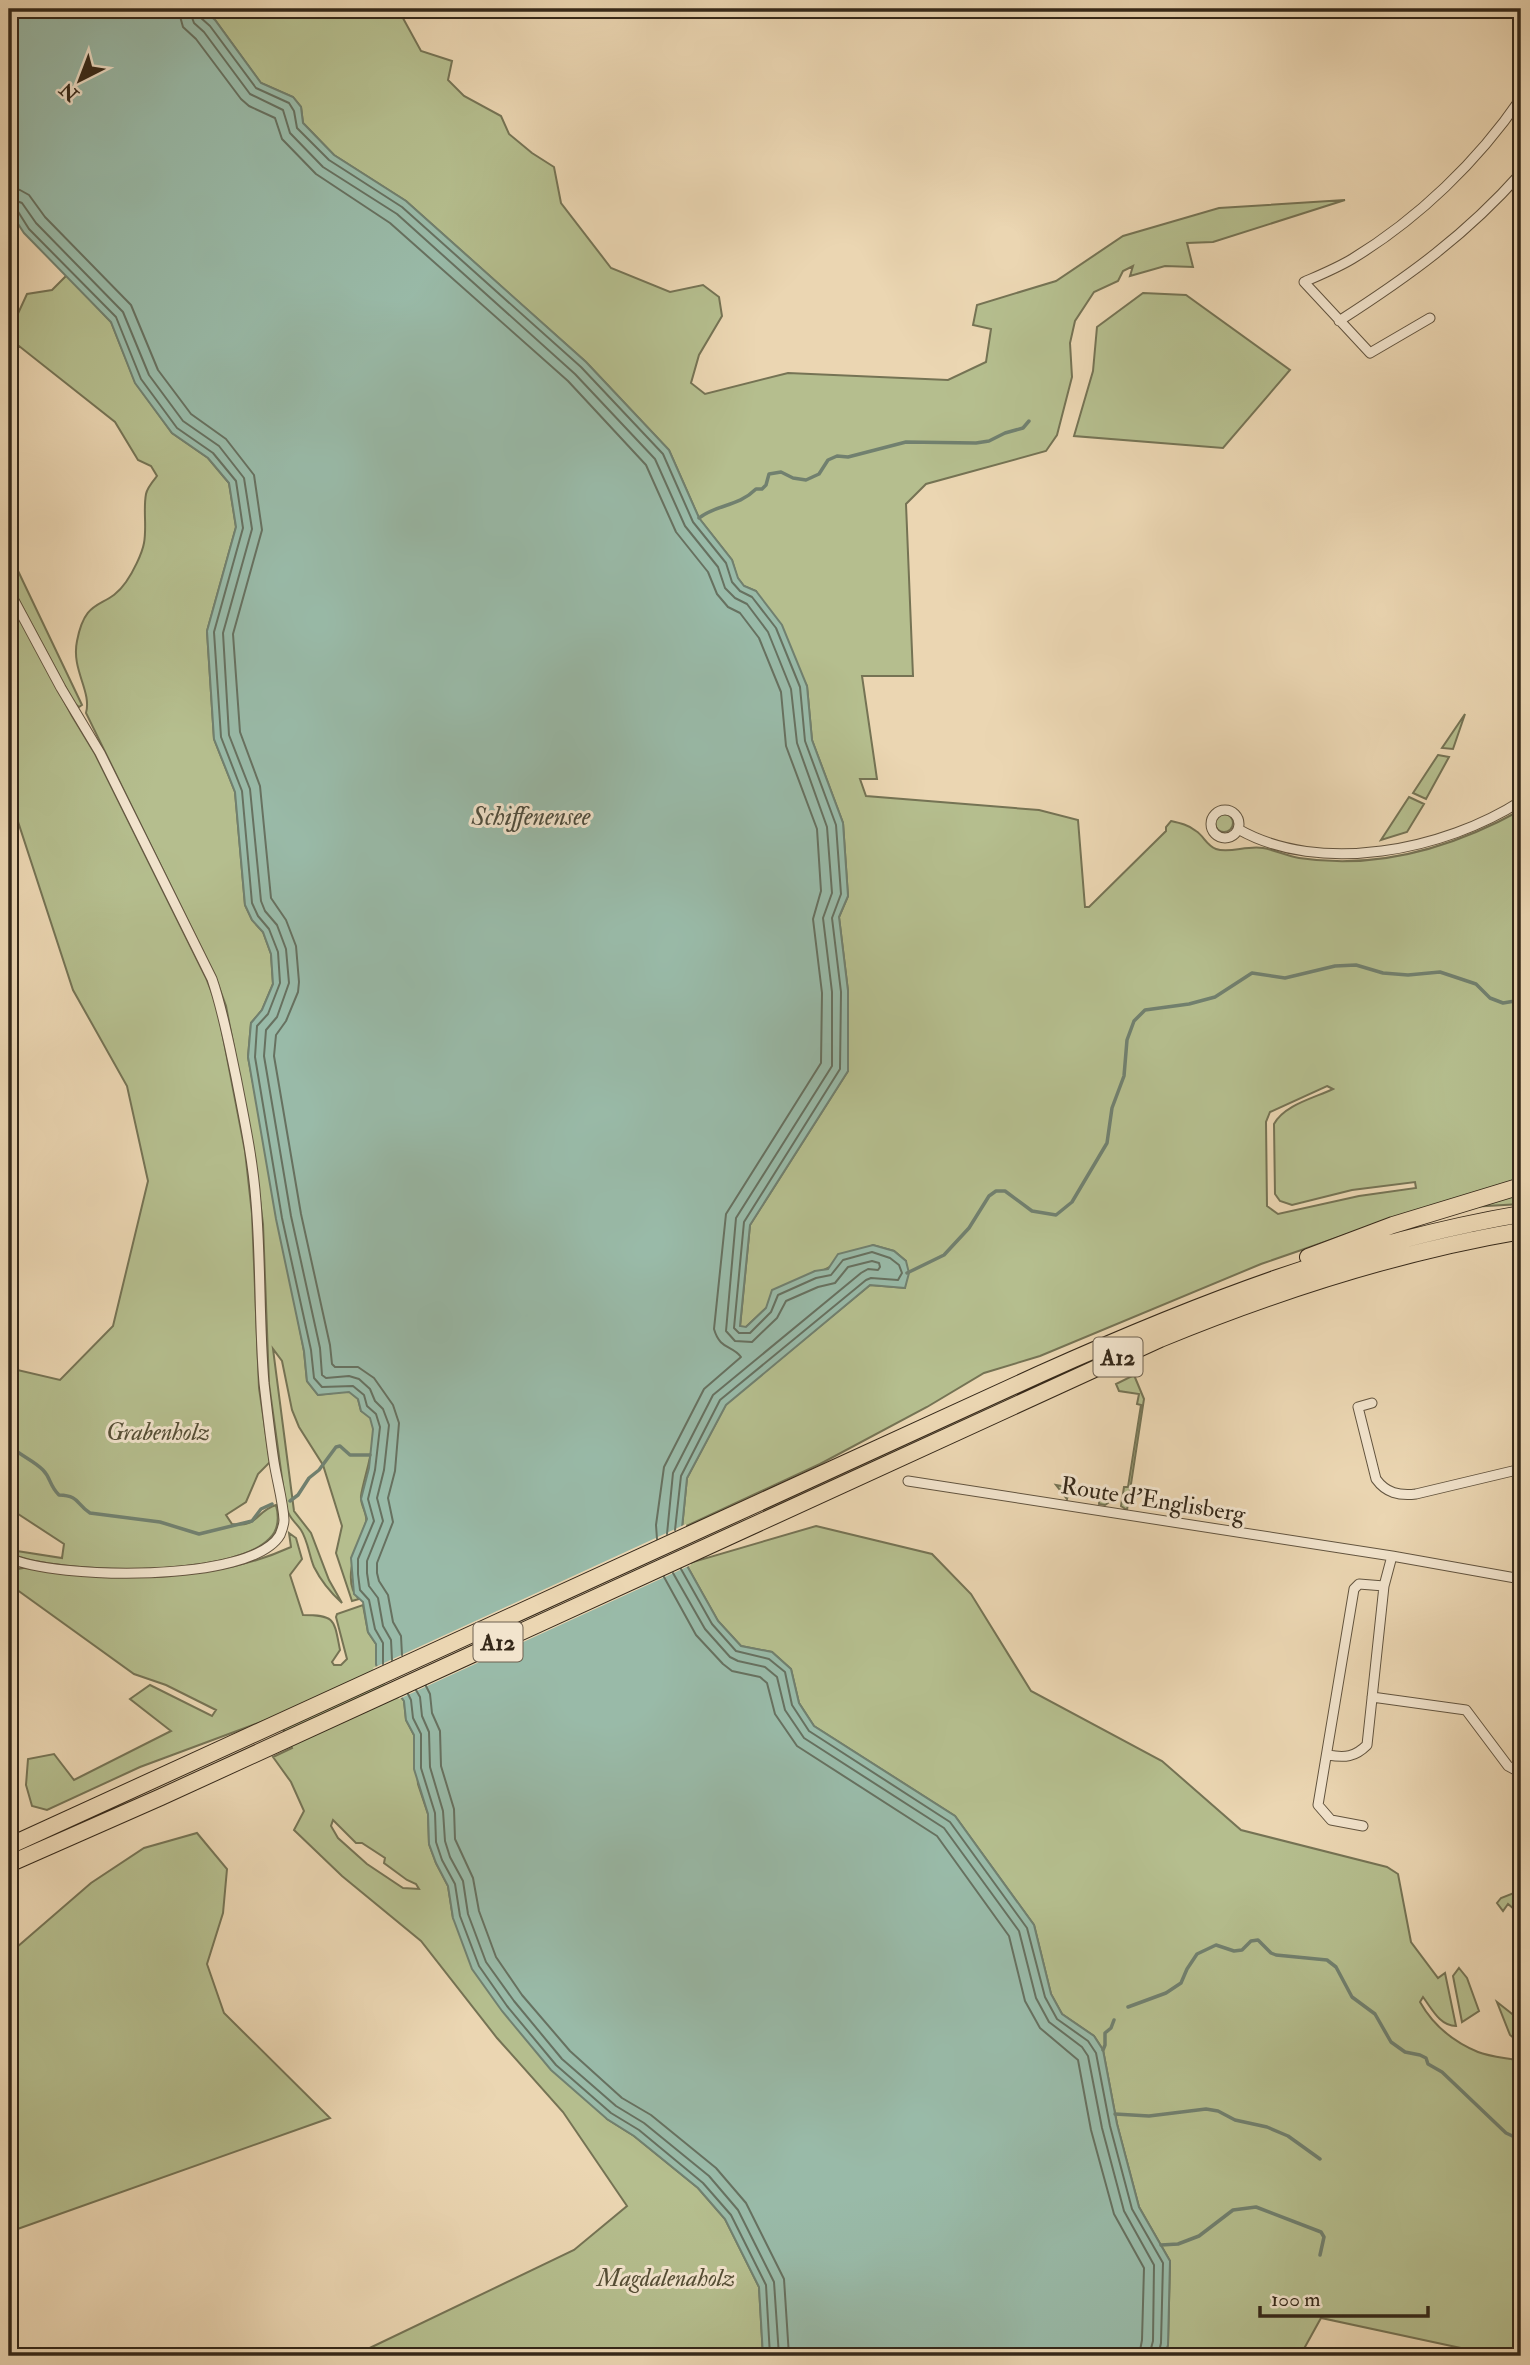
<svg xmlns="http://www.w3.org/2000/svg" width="1530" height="2365" font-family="'IM FELL Double Pica',serif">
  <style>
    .green { fill: #b5be8e; stroke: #757354; stroke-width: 2; fill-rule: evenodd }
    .water { fill: #99baa8; stroke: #71806f; stroke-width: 2 }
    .pier { fill: #ebd6b2 }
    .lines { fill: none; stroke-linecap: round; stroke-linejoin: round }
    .shore { stroke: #677160; stroke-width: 2 }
    .stream { stroke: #71806f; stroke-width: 3.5 }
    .street-casing { stroke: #62543f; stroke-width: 11 }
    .highway-casing { stroke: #352819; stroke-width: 18 }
    .street { stroke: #f2e4cd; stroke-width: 9 }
    .highway { stroke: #ebd6b2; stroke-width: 16 }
    .labels { text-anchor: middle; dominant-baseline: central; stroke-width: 6; stroke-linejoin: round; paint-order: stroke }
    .shield { fill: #f2e4cd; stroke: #6e604f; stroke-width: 2 }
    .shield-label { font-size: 23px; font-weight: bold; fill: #352819 }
    .park-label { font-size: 24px; font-style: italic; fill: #554e36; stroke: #f2e4cd }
    .street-label { font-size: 24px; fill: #352819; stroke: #f2e4cd }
    .water-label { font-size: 26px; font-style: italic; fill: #4e4c3d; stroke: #f2e4cd }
  </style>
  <rect width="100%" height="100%" fill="#ebd6b2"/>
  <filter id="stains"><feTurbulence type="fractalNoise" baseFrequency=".00286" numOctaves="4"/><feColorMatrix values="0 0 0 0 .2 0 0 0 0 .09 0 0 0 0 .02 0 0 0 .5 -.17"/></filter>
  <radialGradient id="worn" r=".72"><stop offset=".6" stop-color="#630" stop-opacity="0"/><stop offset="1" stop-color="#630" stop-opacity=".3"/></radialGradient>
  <path class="green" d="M203,9H398L421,51L452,61L448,80L464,96L501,116L509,134L532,153L554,167L561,203L611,268L670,292L703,285L719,297L722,316L699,355L691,383L705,394L788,373L948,380L986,362L991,329L973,325L977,305L1056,281L1123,236L1219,208L1345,200L1213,242L1187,243L1193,267L1165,266L1130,276L1133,266L1123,271L1118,281L1094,292L1075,321L1070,343L1072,377L1057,435L1046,451L926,484L906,504L913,676H862L877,779H860L866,796L1039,810L1078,820L1085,907H1089L1166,831V827L1171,821C1180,823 1189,825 1196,831C1204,836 1206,845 1216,849C1229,854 1247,845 1263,848C1275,850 1287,856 1299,858C1377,870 1454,847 1521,810V1204L1417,1210L1261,1264L1040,1356L984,1373L927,1407L820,1464L682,1528L687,1478L726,1404L870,1285L905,1288L906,1261L894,1251L873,1245L822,1271H815L766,1308L746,1327H740L750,1225L848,1071V991L839,917L848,896L843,823L812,740L807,686L756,591L744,586L737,577L732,560L699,518L669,450L586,362L406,201L334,155L303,123L301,107L293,97L261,83L215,20ZM1327,1086L1333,1089C1314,1098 1284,1105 1274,1124L1275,1194L1280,1201L1292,1205L1352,1190L1415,1182L1416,1188L1359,1196L1278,1214L1267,1206L1266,1122L1270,1112Z
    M67,275L111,322L135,382L172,433L208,458L229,483L236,527L207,631L214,739L235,792L245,905L252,920L263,932L271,954L273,984L262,1010L251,1023L248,1057L304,1351L307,1381L318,1395L349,1391L358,1399L361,1411C364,1413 367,1414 370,1417C381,1432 363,1479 361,1496C360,1505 368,1514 366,1522C359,1543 340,1581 359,1599L352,1601L336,1553L342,1526L323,1465L299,1427L292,1410L282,1361L273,1349L294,1511L311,1533L329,1580L342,1603C331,1593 321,1581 314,1567C309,1555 308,1541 301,1530C294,1520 290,1520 286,1507L269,1384L263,1224L254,1152L226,1006L215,976L86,713C92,691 71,670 77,641C86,594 106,611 126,582C133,572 142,554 144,543C147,527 143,510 146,494C147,488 153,481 157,476L151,466L138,460L115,422L19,346L9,356V333L27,294L52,290Z
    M1143,293L1186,295L1290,370L1223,448L1074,436L1093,371L1097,327Z
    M9,552L82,705L79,707L74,703L9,582Z
    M9,598L72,716L95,754L206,978L217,1006L245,1151L252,1214L259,1388L270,1462L258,1474L246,1502L226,1515L232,1524C258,1528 256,1511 276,1505C279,1517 279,1530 269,1539C231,1578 56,1575 9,1553V1547L17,1551L62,1558L64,1544L9,1508V1368L60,1380L113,1326L148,1181L127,1086L73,990L9,794Z
    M1465,714L1453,749L1442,748Z
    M1438,755L1449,757L1426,799L1413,793Z
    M1409,797L1424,804L1407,832L1381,840Z
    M1215 823a9 9 0 1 1 18 0a9 9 0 1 1-18 0Z
    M1134,1375L1144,1399L1127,1510L1121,1506L1124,1487H1128L1141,1405L1137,1404L1139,1394L1119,1391L1116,1384Z
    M1056,1485L1112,1495L1111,1501L1105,1505L1099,1504L1100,1496L1069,1491L1067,1499Z
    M816,1526L932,1554L971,1594L1031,1691L1162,1761L1241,1830L1387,1867L1398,1874L1411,1942L1438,1978L1445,1973L1456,2026C1440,2026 1432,2009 1423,1997L1420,2002C1433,2025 1454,2042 1478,2052C1490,2057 1508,2058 1521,2061V2356H1498L1321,2318L1300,2356H1164L1168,2345L1170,2261L1139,2207L1117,2124L1103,2050L1094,2036L1062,2014L1051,1994L1034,1925L955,1816L814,1726L799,1703L791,1669L772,1652L741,1646L718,1621L686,1564Z
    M289,1533L296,1538L302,1559L290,1575L303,1615C336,1615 334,1620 340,1650L332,1662L334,1665H341L347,1659L336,1617L337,1614L363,1605L368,1632L376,1644V1664L404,1701L406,1720L414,1735L418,1784L428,1814L429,1844L436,1863L448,1886L453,1918L607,2119L634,2136L698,2188L725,2219L759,2287L763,2356H353L574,2250L627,2206L563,2112L497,2038L421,1941L342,1876L294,1830L304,1811L291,1782L273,1757L292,1748L277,1716L140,1767L47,1810L32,1806L26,1785L28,1759L54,1754L74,1780L171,1731L130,1699L150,1685L212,1716L216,1710L166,1685L134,1674L9,1584V1565L18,1569L29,1567C122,1575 203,1587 291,1547ZM333,1820L356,1843H362L385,1858L384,1863L407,1880L416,1884L419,1889L403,1888L367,1864L338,1838L331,1826Z
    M197,1833L227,1869L223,1913L207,1964L224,2013L330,2118L9,2232V1954L91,1883L144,1848Z
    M1519,1891H1521V1899L1514,1909L1508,1904L1503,1911L1497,1903L1501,1898Z
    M1459,1968L1467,1978L1479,2011L1462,2022L1453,1976Z
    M1497,2002L1521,2021V2044L1510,2035Z"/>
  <path class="water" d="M9,9H203L215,20L261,83L293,97L301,107L303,123L334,155L406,201L586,362L669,450L699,518L732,560L738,578L744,586L756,591L782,625L807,686L812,740L843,823L848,896L839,917L848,991V1071L750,1225L740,1326L746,1327L766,1308L772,1290L815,1271L828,1269L838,1254L873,1245L894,1251L906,1261L909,1273L905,1288L870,1285L726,1405L687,1478L682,1528L686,1564L718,1621L741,1646L772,1652L791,1669L799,1703L814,1726L955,1816L1034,1925L1051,1994L1062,2014L1094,2036L1103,2050L1117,2124L1139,2207L1170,2261L1168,2345L1164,2356H763L759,2287L725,2219L698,2188L634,2136L607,2119L551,2070L502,2011L472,1969L453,1918L448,1886L436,1863L429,1844L428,1814L414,1769V1735L406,1720L404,1701L395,1688L379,1674L376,1664V1644L368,1632L363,1602L354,1594L351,1558L367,1519L361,1499L369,1468L373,1429L370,1418L361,1411L358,1399L349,1392L318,1395L307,1381L304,1351L276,1219L248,1057L251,1023L262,1010L273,984L271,954L263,932L252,920L245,905L235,792L214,739L207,631L236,527L229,483L208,458L172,433L135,383L111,322L24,233L9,210Z"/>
  <path class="pier" d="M686,1524L691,1565L399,1699L376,1675L373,1668Z"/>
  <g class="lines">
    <path class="shore" d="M178,9L183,27L196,39L241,99L249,106L275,118L282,139L316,174L390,223L568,381L646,465L676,532L708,572L717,594L728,607L740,613L759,638L781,692L786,746L817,829L821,891L813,919L822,993L821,1063L726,1214L714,1329C720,1350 732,1345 741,1357L704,1389L664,1467L656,1525L657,1539
      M189,9L194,23L204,32L250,94L283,110L290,133L323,167L397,214L575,374L655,459L685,526L718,567L725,588L735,598L747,604L768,632L791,689L797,743L827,827L832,893L823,918L832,992V1066L736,1218L726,1331L735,1341L752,1342L777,1318L786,1301L818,1287L835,1283L848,1267L872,1261L879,1263L880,1267L878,1270L868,1269L861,1273L713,1395L673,1473L667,1534
      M198,9L201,18L210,26L256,88L289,103L294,111L297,128L329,160L402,207L581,367L663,454L693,522L726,563L732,582L740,591L752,597L776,628L800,687L805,741L836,825L841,894L832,918L841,992L840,1069L744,1222L734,1328L739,1333H750L771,1312L778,1295L816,1278L831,1275L843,1260L872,1252L890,1258L899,1265L902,1273L898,1280L871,1278L866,1280L720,1400L681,1476L675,1530
      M9,188L20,190L29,195L45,217L131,305L158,370L191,414L226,439L254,475L262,530L233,634L240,732L260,786L271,898L286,920L296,946L299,982L298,992L286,1021L276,1035L274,1056L301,1214L330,1345L332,1364L335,1367H358L374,1378L393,1405L399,1423L395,1471L388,1498L393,1522L377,1563V1573L379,1581L388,1595L393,1622L401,1636L402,1655
      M9,198L22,203L36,223L123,312L149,375L183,421L219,446L244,478L252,529L223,633L229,735L250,789L261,901L265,911L277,925L286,949L289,983L277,1017L266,1030L264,1056L291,1216L320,1348L322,1375L326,1378L349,1376L359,1379L370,1389L375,1401L383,1409L389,1425L384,1470L377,1498L383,1521L367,1561V1573L369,1586L378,1598L383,1626L391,1640L392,1660
      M9,207L17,210L29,229L116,317L141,379L177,428L213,453L236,481L243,528L214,632L221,737L242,791L252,903L258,916L269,929L278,952L280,983L268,1014L257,1026L255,1057L282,1218L311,1350L314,1378L322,1387L353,1386L364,1395L367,1406L376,1414L380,1427L375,1470L368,1499L374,1521L358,1559V1574L360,1590L369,1600L375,1629L383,1643V1664
      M681,1569L712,1624L736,1651L769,1659L785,1672L792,1705L809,1731L950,1822L1027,1928L1045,1997L1057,2019L1088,2041L1096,2053L1110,2126L1132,2209L1163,2263L1161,2343L1158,2356
      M673,1573L705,1629L730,1657L738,1661L765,1667L777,1677L785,1710L804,1738L944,1828L1019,1931L1036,1998L1049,2022L1082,2047L1088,2056L1102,2128L1124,2211L1154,2265L1153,2341L1149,2356
      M664,1577L696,1635L723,1664L732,1671L760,1677L767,1683L775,1714L797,1746L937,1836L1009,1936L1025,2001L1040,2028L1078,2060L1091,2130L1114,2214L1144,2268L1142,2340L1139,2356
      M426,1686L430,1694L432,1713L440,1731L441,1766L454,1809L455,1839L473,1878L479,1911L496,1957L522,1995L570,2051L622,2098L651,2115L716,2168L746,2203L784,2279L789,2356
      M416,1690L420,1697L422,1716L429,1732L430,1767L443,1811L445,1841L450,1857L463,1881L468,1914L486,1962L514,2001L562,2059L616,2106L644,2123L709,2176L738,2210L774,2282L779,2356
      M408,1694L411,1700L413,1718L421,1734V1768L435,1813L436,1842L442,1860L455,1884L460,1916L479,1966L507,2006L556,2065L611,2113L639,2130L703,2183L731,2215L766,2285L770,2356"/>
    <path class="stream" d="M699,518C717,504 738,507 756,489H762L766,485L769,474L781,472L793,478L806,480L819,474L828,460L837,456L848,457L906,442L976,443L989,441L1005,433L1023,428L1029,421
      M907,1273L944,1255L969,1228L989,1196L996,1191H1005L1032,1211L1056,1215L1072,1202L1107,1143L1112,1108L1124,1076L1127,1040L1134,1021L1145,1010L1189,1004L1215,997L1252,973L1285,978L1335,966L1356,965L1383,973L1408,975L1440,972L1476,984L1490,998L1503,1003L1521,1000
      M9,1445C19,1455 33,1460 43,1470C51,1478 49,1485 59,1495C80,1496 75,1503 90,1513L160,1522L199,1534L252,1521L261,1509L272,1504
      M290,1501L298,1495L309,1478L319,1470L336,1447L340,1446L350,1455H370
      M1128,2007L1166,1993L1181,1983L1187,1969L1197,1954L1216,1945L1234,1951L1242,1950L1251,1941L1258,1940L1271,1953L1276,1955L1327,1960L1336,1967L1352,1997L1375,2014L1391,2042L1405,2052L1420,2055L1426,2058L1428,2064L1442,2072L1506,2133L1521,2140
      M1103,2050L1105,2045V2033L1111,2028L1114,2020
      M1115,2114L1149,2116L1206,2109L1218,2111L1235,2120L1267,2127L1288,2136L1320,2159
      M1161,2245L1178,2244L1199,2236L1233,2210L1256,2207L1321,2232L1324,2237L1320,2255"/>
    <g class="street-casing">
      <path id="street" d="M1430,318L1370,353L1304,282C1320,275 1337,268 1352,259C1418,219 1478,161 1521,98
        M1339,321C1409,276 1466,235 1521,173
        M9,591L61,688L100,753L212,979C223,1011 229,1044 236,1077C244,1118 253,1160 256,1202C261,1262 259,1323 264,1383C267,1409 270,1436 274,1462C277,1481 283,1501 284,1520C284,1525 282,1530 280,1535C251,1584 55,1579 9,1558
        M1211 824a14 14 0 1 1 28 0a14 14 0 1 1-28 0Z
        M1238,829C1320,876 1445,850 1521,801
        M1372,1403L1358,1407L1376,1479C1386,1493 1399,1496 1416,1494L1521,1469
        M908,1481L1392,1556L1521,1579
        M1372,1697L1466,1710L1508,1766L1521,1773
        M1328,1755C1345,1758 1355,1757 1367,1745L1384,1586L1392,1556
        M1363,1826L1331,1820L1318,1805L1354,1589L1359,1584L1384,1586"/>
    </g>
    <g class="highway-casing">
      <path id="highway" d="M1308,1257L1393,1225L1521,1186
        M9,1846L1040,1374C1196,1304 1352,1243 1521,1214
        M9,1864L161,1797L1160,1339C1277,1291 1396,1252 1521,1231"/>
    </g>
    <use href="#street" class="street"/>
    <use href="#highway" class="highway"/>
  </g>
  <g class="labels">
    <g class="shield">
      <rect x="1093.5" y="1337.5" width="49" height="39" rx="5"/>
      <rect x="473.5" y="1622.5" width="49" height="39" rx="5"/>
    </g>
    <g class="shield-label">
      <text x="1118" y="1357">A12</text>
      <text x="498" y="1642">A12</text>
    </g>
    <g class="park-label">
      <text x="158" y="1432">Grabenholz</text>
      <text x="666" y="2278">Magdalenaholz</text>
    </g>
    <g class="street-label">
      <text transform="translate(1153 1500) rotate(9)">Route d'Englisberg</text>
    </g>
    <g class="water-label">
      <text x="531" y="817">Schiffenensee</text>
    </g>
  </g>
  <rect width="1530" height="2365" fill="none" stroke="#ebd6b2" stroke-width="35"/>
  <rect x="10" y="10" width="1509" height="2344" fill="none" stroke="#352819" stroke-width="3.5"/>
  <rect x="18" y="18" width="1495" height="2330" fill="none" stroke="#352819" stroke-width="2"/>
  <g transform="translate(80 80) rotate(222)" stroke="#f2e4cd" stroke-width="5" paint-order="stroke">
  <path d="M0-5L12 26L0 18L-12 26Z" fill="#352819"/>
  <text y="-10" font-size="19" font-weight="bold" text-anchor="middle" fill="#352819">N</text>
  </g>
  <path d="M1260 2306v10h168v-10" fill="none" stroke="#352819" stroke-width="3.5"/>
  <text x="1271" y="2306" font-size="21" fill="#352819" stroke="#f2e4cd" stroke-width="5" paint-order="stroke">100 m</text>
  <rect width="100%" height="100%" filter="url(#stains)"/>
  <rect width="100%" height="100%" fill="url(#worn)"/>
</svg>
